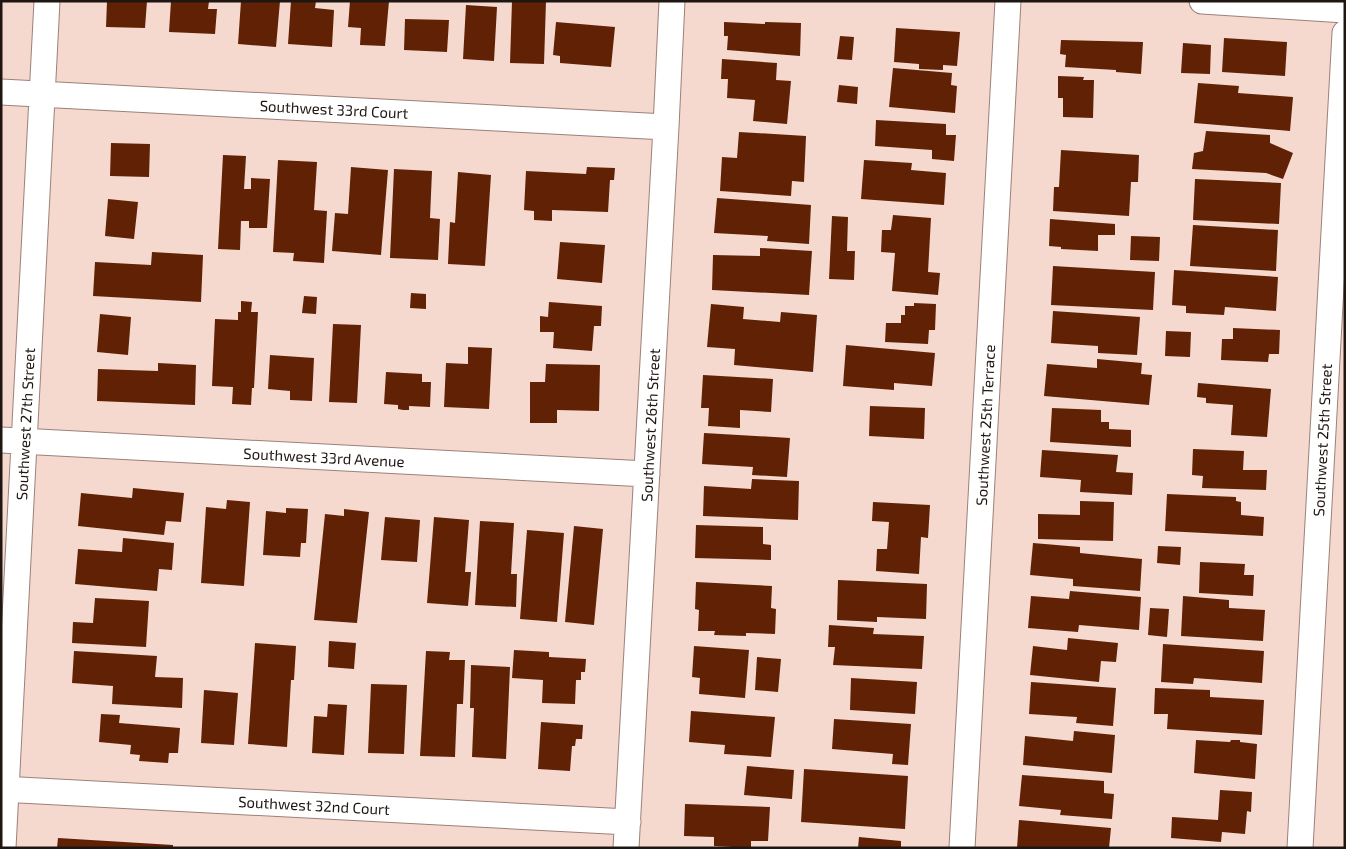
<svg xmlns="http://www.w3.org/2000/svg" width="1346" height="849" font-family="'Exo 2',sans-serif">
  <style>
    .building { fill: #612104 }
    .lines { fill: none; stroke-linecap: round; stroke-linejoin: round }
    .minor-casing { stroke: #9b8178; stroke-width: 27 }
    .minor { stroke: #fff; stroke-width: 25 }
    .labels { text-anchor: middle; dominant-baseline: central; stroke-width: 5; stroke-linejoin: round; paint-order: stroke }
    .street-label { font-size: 15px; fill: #1f1612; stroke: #fff }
  </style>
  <rect width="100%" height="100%" fill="#f5d9cf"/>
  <path class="building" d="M107,1H147L145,28L106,27Z
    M171,1H209L208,9H217L215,34L169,32Z
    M241,1H280L276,47L238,44Z
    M291,1H316L315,8L334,10L332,47L288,44Z
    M350,1H389L385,46L360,45L361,28L348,27Z
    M512,1H546L544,64L510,63Z
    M466,5L497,7L494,61L463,59Z
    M405,19L449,20L447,52L404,50Z
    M556,22L615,27L611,67L560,63V56L553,55Z
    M724,22L765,24V22L801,23L800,56L727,50L728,36H724Z
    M896,28L960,32L957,66L943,65V70L919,69V64L894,62Z
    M840,36L854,37L852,60L837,59Z
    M1224,38L1287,42L1285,76L1222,72Z
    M1061,40L1143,42L1141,74L1116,72V70L1065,67L1066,55L1060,54Z
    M1183,43L1211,45L1210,74L1181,73Z
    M722,59L777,63L776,80L791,81L787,124L753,121L755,100L727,98L728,79H721Z
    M893,68L952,73L951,85L957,86L955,113L889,107Z
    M1058,76L1084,77L1083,80H1094L1093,118L1063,117V98H1058Z
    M1198,83L1239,86L1238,93L1293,97L1290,131L1194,123Z
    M839,85L858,87L857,104L837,102Z
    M876,120L946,124V135H956L954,161L932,159V150L875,146Z
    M1206,131L1270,135V143L1293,153L1283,179L1266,173L1192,169L1194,153L1203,151Z
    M739,132L806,136L804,182L792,181L791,196L720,191L722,157L737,158Z
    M111,143L150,144L149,177L110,176Z
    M1061,150L1139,155L1138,182H1131L1129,216L1053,211L1054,187H1059Z
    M223,155L246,156L244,189H251V178L270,179L267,228H249V221H241L240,250L218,249Z
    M278,160L317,162L314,210L327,211L324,263L293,261L294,253L273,252Z
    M864,160L912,163L911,170L946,173L944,205L861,199Z
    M351,167L388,170L381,255L332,251L335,213L348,214Z
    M587,167L615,168L614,180H610L608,212L552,210V221L534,220V211L524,210L526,171L586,174Z
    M394,169L432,171L430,218L440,219L438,260L390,258Z
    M458,172L491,175L485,266L448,264L450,222L455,223Z
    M1195,179L1281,183L1279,224L1193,220Z
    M717,198L811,205L809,244L767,241L768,236L714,233Z
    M108,199L138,202L134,239L105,236Z
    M893,215L931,218L928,272L940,273L938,295L892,291L895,253L881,252L882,230H891Z
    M832,216L848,217L847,251H855L854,280L829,279Z
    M1050,219L1115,224V235H1098V251L1061,249V247L1049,246Z
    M1193,225L1278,230L1276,271L1190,266Z
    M1131,236L1160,237L1159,261L1130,260Z
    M560,242L605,245L602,283L557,279Z
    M760,248L812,251L809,295L712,290L713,255L760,256Z
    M152,252L203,255L201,302L93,296L95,262L151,265Z
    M1053,266L1155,272L1153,310L1051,305Z
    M1174,270L1278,277L1276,311L1225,307L1224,315L1186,313V306L1172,305Z
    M411,293L426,294V309L410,308Z
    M304,296L317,297L316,314L302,313Z
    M241,301L252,302L251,312H258L254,388H252L251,405L232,404L233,387L212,386L215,319L238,320V312H241Z
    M549,302L602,306L601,326H594L592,351L553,348L554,332H540V316L548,317Z
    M914,303L936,304L935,330H929L928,344L885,342L886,323H901V315H905V306H914Z
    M711,304L744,307L743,319L780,322L781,312L817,315L813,372L734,365L735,349L707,347Z
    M1053,311L1140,317L1137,355L1098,353V346L1051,343Z
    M100,314L131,317L128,355L97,352Z
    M333,324L361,325L357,403L329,402Z
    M1233,328L1280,330L1279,354H1269L1268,362L1221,360L1222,339H1233Z
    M1166,331L1191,332L1190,357L1165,356Z
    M846,345L935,353L932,386L894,383V390L843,386Z
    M468,347L492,348L489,409L444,407L446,363L468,364Z
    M270,355L314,358L312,401L290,400V391L268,389Z
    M1097,359L1142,363L1141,374L1152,375L1149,405L1044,396L1047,364L1097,368Z
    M158,363L196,365L195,405L97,401L98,369L158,371Z
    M546,364L600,365L599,411L557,410V423H530V382H545Z
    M386,372L422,374V382H431L430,407L409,406V410H403L398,409V405L384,404Z
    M703,375L773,379L771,412L740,410V428L708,426L709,408H701Z
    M1198,383L1271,389L1267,437L1231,435L1233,405L1206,403V398L1197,397Z
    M870,406L925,408L924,439L869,436Z
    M1052,408L1101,410V422H1109V429L1131,430V447L1050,442Z
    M704,433L790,438L787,477L752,475L753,467L702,464Z
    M1193,449L1244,451L1243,470H1267L1266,490L1202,488L1203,476L1192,475Z
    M1042,450L1118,455L1116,472L1133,473L1132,495L1080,492L1081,480L1040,477Z
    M752,479L799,481L798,520L703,516L704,486L751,489Z
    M133,488L184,493L181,522L166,521L164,535L78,526L81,493L132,498Z
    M1167,494L1236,497V501L1241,502V515L1264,517L1263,536L1165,531Z
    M227,500L250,502L244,586L201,583L206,507L226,509Z
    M1080,501L1114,502L1113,541L1038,539V514L1080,515Z
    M873,502L930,505L928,538L921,537L919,574L876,571L877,549H887L889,522L872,521Z
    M286,508L308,509L306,543H301L300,557L263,555L266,511L286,513Z
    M344,509L369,512L357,623L314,620L325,514L344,516Z
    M385,517L420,520L417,562L381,560Z
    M434,517L469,520L465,572H471L468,606L427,603Z
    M480,521L514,523L511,574H517L516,607L475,605Z
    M696,525L763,527V544L771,545V560L695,558Z
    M574,526L603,529L594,625L565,622Z
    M527,530L564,533L557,622L520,619Z
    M123,538L174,543L172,570L159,569L157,591L75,584L78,549L122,552Z
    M1033,543L1080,547V553L1142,559L1140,591L1073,586V579L1030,575Z
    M1158,546L1181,547L1180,565L1157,563Z
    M1200,562L1245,564L1244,575H1254L1253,596L1199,593Z
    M838,580L927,584L926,619L877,617V622L837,620Z
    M696,582L772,586L771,608L776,609L775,634L746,633V636L714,635L715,631H698L699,610L695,609Z
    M1070,591L1141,597L1139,630L1079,625L1078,632L1028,628L1031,596L1069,599Z
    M1183,596L1229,600V608L1265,610L1263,641L1181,636Z
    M95,598L149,601L146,647L72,643L73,622L93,623Z
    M1150,608L1169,609L1167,637L1148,635Z
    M829,625L874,628L873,634L924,636L922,669L833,665L835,647H828Z
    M1068,638L1118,643L1116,662L1101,661L1099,682L1030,675L1033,646L1067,650Z
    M329,641L356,643L354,669L328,667Z
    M255,643L296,646L294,680H291L287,747L248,744Z
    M1163,644L1264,651L1262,683L1194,678L1193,684L1161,682Z
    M694,646L749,650L745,698L699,694L700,678L692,677Z
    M514,650L549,652V657L586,659L585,672H581V680H576L575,704L542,703L543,680L512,678Z
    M74,651L157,656L155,677L183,678L182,708L112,704L113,686L72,683Z
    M426,651L450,652L449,660H465L463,704H457L455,757L420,756Z
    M757,657L781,659L778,692L755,690Z
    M471,665L510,667L506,759L472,757L474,708H470Z
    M851,678L917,682L915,714L850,710Z
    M1031,682L1116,688L1113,726L1076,723L1077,717L1029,714Z
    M371,684L407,685L404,754L368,753Z
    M1155,688L1210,690V697L1264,700L1262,735L1167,729L1168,714H1154Z
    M204,690L238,693L234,745L201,743Z
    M328,704L347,705L344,755L312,753L314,716L327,717Z
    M691,711L775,717L771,757L724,754L725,745L689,742Z
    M101,714L120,715L119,723L180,728L178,753H169L168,763L139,761L140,755L130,754L131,745L99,742Z
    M834,719L911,724L908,765L892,764L893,754L832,749Z
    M541,722L583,725L582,739H576L575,746H572L570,771L538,769Z
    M1074,731L1115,735L1112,773L1023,765L1025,736L1073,741Z
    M1196,740L1230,742L1231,740H1240V742L1257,744L1255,779L1194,773Z
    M747,766L794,770L792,799L744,795Z
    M804,769L908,776L905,829L801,822Z
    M1022,775L1104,781V793L1114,794L1112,819L1060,815L1061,810L1019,806Z
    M1220,790L1252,792L1251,812L1247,811L1245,834L1222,832L1221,842L1171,838L1172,817L1218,820Z
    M685,804L770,807L768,841H751V848L714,846V837L684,836Z
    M1019,820L1111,828L1109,848H1017Z
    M859,837L901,841V848H858Z
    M58,838L173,845V848H57Z"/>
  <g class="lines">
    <g class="minor-casing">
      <path id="minor" d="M1202,1L1345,10
        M1,92L666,127
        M1,440L647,474
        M1,789L628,822
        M3,848L47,1
        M626,848L666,127L672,1
        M962,848L1008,1
        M1300,848L1345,33"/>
    </g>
    <use href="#minor" class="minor"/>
  </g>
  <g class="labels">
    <g class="street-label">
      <text transform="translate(334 109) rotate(3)">Southwest 33rd Court</text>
      <text transform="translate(25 424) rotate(-87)">Southwest 27th Street</text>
      <text transform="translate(650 425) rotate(-87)">Southwest 26th Street</text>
      <text transform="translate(985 425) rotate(-87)">Southwest 25th Terrace</text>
      <text transform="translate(1322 440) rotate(-87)">Southwest 25th Street</text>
      <text transform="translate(324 457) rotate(3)">Southwest 33rd Avenue</text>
      <text transform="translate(314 805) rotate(3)">Southwest 32nd Court</text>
    </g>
  </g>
  <rect width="1346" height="849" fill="none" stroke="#1f1612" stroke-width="5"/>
</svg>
